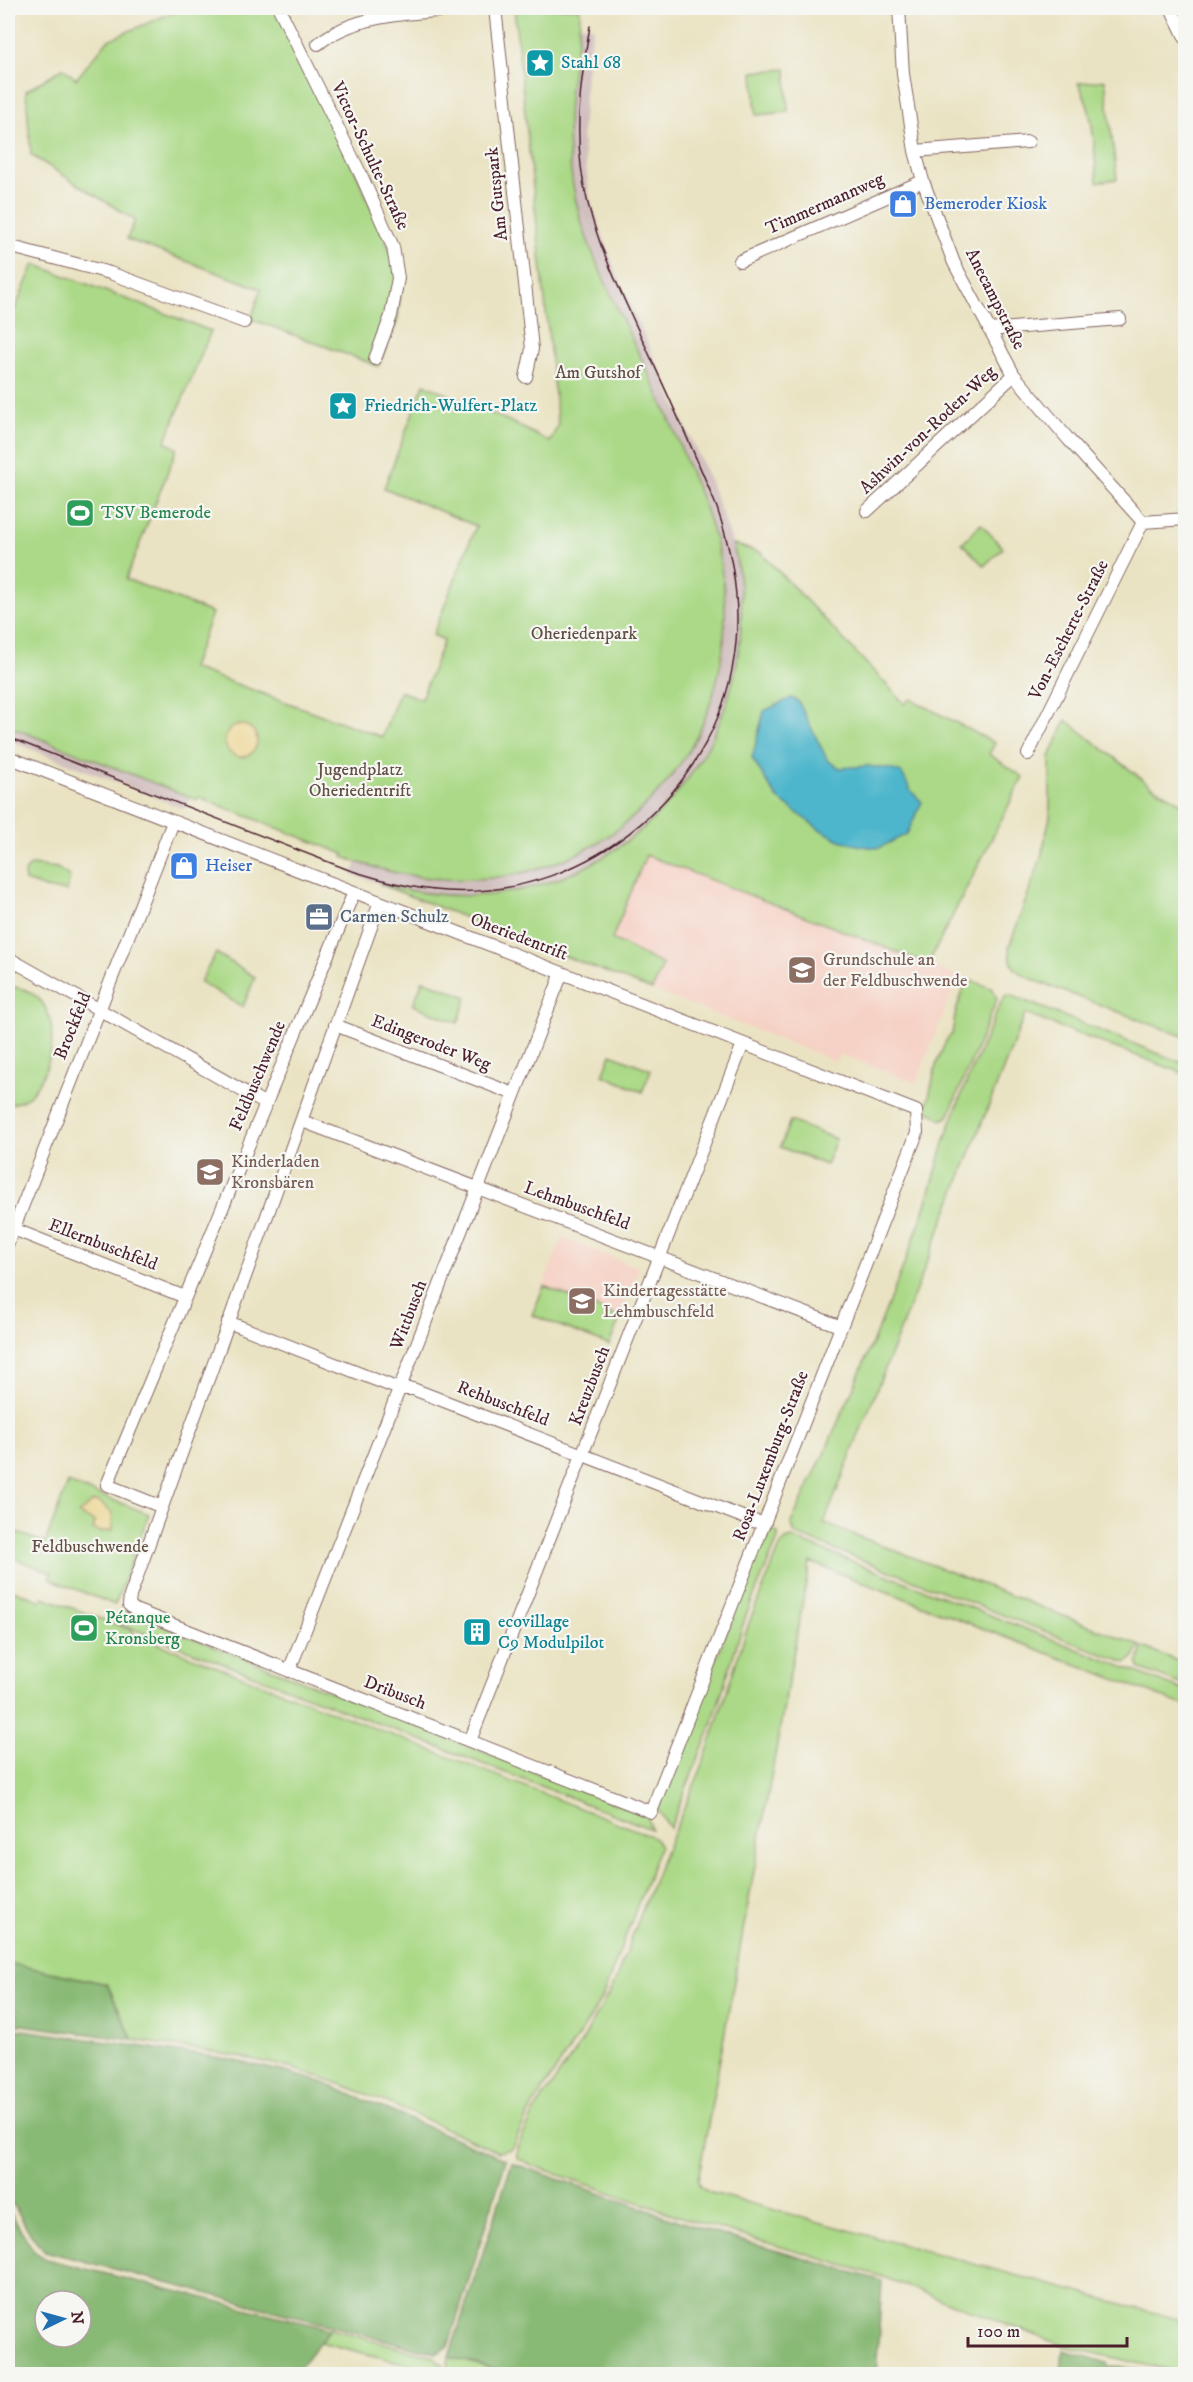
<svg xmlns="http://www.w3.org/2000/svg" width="1193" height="2382" font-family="'IM FELL DW Pica',serif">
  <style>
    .built { fill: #f6d1c5 }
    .industrial { fill: #d1bfbf }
    .green { fill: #abd987; stroke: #7a7c59; stroke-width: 1.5 }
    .forest { fill: #88b974; stroke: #696c50; stroke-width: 1.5; fill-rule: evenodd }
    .sand { fill: #eeda9e; stroke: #9c7c64; stroke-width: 1.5 }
    .water { fill: #4eb6cc; stroke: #4c6a7c; stroke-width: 1.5 }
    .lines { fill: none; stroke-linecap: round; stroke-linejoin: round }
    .minor-casing { stroke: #826460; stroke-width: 14 }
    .minor { stroke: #fff; stroke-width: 12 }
    .tram { stroke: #4a1f2b; stroke-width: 1.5 }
    .labels { text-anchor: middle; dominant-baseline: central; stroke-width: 4.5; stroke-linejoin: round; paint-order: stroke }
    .culture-label { font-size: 18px; fill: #0d838f; stroke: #f6f6f2; text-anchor: start }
    .street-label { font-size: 18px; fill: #4a1f2b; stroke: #f6f6f2 }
    .shop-label { font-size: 18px; fill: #366cbe; stroke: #f6f6f2; text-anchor: start }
    .park-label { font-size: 18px; fill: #624e42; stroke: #f6f6f2 }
    .leisure-label { font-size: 18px; fill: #27864d; stroke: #f6f6f2; text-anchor: start }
    .service-label { font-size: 18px; fill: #4e5e75; stroke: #f6f6f2; text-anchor: start }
    .education-label { font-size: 18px; fill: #785e54; stroke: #f6f6f2; text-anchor: start }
  </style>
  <rect width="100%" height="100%" fill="#f6f6f2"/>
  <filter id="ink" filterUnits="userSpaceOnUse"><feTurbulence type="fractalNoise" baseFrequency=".0167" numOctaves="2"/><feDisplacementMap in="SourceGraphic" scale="12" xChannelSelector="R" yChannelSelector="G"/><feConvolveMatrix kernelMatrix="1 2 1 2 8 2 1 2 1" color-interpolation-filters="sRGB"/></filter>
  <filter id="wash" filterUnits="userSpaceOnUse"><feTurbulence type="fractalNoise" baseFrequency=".008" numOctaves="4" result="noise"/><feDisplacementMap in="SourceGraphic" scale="24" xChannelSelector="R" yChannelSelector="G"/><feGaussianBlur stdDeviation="1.35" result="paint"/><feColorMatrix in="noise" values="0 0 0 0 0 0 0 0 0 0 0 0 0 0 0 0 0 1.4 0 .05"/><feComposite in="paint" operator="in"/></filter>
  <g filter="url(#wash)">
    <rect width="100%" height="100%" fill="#eae3c3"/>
    <path class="built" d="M645,855L958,976L916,1083L840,1054L835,1061L652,990L663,965L612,939Z
      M562,1238L639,1268L609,1345L532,1315Z"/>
    <path class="industrial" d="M580,25L593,27L586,73L582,136L590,198L616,273L707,474L730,536L738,569L741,605L740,641L735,677L720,723L698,766L682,787L657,816L611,852L573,872L518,890L460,896L403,890L352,875L357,862L421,878L462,881L490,879L518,875L583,851L618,829L656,794L685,756L715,692L723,657L726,622L723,573L706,510L683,452L591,248L576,202L569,153L568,120L570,87Z
      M8,726L190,797L185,809L8,740Z"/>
    <path class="green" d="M183,8H284L402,278L398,319L378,366L251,319L261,289L127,239L135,220L31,155L26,91L63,68L76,79L108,40Z
      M514,8H580C581,35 573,62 570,89C566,127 568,164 576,201C584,238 601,272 616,306C639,355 666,406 684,456C690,475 700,492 706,511C731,579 732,650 705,718C685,767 648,810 604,839C524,889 430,890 343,857L344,854L198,797L197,800L8,726V307L15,309L34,264L211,331L165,442L177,448L126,579L212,613L192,668L382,737L400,691L421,699L444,640L433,635L476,526L384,488L424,384L509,421L550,442L558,425Z
      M786,69L788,112L756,115L753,72Z
      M1105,80L1117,179L1097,182C1094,149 1095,112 1078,83Z
      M981,524L1003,548L984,566L962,543Z
      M733,544L761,553L905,704L911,699L995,743L989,754L1023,777L928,964L646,855L612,939L663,965L652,990L379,884C415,893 450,898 487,895C659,879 774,710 733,544Z
      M1066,720L1151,786L1185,805V1037L1039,982C1018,973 1010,971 1009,947L1041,858L1050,817V757Z
      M31,865L57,868L70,877L67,891L48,889L25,881L24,873Z
      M216,953L255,977L243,1007L200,982Z
      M423,980L467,997L458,1023L413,1005Z
      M973,981L993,989L997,999L948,1117L942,1120L926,1109L937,1062L947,1039L952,1034L956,1011L965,985Z
      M8,986C13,987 21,988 26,990C59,1005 56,1050 42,1077C38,1084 32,1095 25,1099C20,1102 13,1103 8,1105Z
      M1010,995L1185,1064V1074L1025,1014L824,1523L1141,1646L1132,1659L1126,1663L795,1534L791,1523C840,1423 884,1320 923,1214C933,1186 939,1156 949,1128C964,1085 983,1043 1001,1002L1005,996Z
      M611,1054L651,1070L642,1092L603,1075Z
      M790,1121L836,1139L826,1165L780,1147Z
      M544,1286L620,1318L609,1345L532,1315Z
      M68,1483L149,1514L115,1605L50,1579L52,1573L8,1556V1529L45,1543Z
      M767,1528L778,1533V1539L746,1615L712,1724L670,1828L657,1809Z
      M792,1538L1185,1691V1706L810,1562L698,2180L700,2187L708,2192L1185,2321V2374L1064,2346L883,2277L693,2221L534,2166L517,2158V2147L537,2107L581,2043L614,1984L660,1864L702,1767L750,1620L781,1545L786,1540Z
      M8,1588L41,1601L43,1597L133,1631V1634L654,1837L660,1846L657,1854L604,1993L591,2017L534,2103L511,2149L498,2152C431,2123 365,2089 294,2069C241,2055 187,2048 133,2040L107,1984L8,1963Z
      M121,1610L647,1816L651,1829L118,1623Z
      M1143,1647L1185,1664V1686L1139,1668L1138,1664Z
      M330,2329L433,2356L443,2365V2374H415V2366L320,2342Z
      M449,2357L515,2374H447Z"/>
    <path class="forest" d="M8,1963L107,1984L133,2040L8,2023Z
      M8,2028L222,2058L286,2072L321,2082L506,2160L448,2347L437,2353L420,2349L45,2251L31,2235L15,2207L8,2202Z
      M512,2163L708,2231L882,2281L876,2374H515L449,2357Z
      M8,2209L34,2251L46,2259L330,2329L294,2374H8ZM45,2301H81V2337H45Z
      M1063,2350L1108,2363L1110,2368L1119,2366L1155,2374H1061Z"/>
    <path class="sand" d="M225 741a16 16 0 1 1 32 0a16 16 0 1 1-32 0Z
      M93,1502H99L112,1513L113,1530L100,1532L93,1529L95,1522L78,1514Z"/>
    <path class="water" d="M791,698L798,701L828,761L840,768L868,766L890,769L902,773L911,791L922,802L907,834L879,848L861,846L840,840L819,829L777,798L752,758L764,711Z"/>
  </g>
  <g filter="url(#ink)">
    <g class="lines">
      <g class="minor-casing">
        <path id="minor" d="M279,8L362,177L393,247L398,278L391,316L375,359
          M495,8L531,339L532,349L526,377
          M899,8L903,74L915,151L923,181L954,263L1014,375L1069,440L1143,522L1186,519
          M1171,8L1186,39
          M318,44C359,10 429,13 481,8
          M915,151L1028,142
          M8,246L110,273L244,322
          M740,261L923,181
          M989,330L1120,319
          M867,511L1014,375
          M1028,754L1143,522
          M8,757C310,875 614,993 916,1111L917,1133L651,1812L135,1610L129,1605L130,1596L380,902
          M8,958L266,1104
          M335,1025L514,1094
          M302,1121L839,1326
          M8,1227L185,1297
          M8,1243L173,822
          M228,1322L399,1389H413L753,1521L765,1523
          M162,1507L107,1485L354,892
          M289,1671L562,973
          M470,1741L743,1044"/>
      </g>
      <use href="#minor" class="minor"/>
      <path class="tram" d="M8,737L349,870C381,880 412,889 446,891C591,899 723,787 736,642C740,596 732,552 717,508C692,445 662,383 634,321C611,271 587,221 581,166C575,119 582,73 590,26"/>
    </g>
  </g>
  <defs>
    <g id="sight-square" transform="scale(1.5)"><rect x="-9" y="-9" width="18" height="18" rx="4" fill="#0f9aa8" stroke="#f6f6f2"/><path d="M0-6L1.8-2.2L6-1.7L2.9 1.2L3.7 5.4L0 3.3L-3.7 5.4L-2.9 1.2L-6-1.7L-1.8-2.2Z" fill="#fff"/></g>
    <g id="shop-square" transform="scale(1.5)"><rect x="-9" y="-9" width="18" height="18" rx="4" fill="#3f7fe0" stroke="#f6f6f2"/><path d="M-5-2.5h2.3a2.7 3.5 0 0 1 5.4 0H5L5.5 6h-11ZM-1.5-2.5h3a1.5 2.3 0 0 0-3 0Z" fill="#fff"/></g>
    <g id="stadium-square" transform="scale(1.5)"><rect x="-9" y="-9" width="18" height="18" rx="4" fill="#2e9e5b" stroke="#f6f6f2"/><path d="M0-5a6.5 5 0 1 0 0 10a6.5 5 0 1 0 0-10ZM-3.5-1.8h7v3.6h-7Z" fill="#fff"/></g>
    <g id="office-square" transform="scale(1.5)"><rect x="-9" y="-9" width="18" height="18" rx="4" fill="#5c6f8a" stroke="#f6f6f2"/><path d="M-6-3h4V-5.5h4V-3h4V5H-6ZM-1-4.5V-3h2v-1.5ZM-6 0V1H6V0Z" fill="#fff"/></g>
    <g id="school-square" transform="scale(1.5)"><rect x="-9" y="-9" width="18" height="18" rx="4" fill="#8d6e63" stroke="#f6f6f2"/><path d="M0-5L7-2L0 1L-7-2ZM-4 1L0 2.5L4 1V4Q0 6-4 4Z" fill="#fff"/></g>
    <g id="building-square" transform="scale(1.5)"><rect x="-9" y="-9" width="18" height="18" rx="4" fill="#0f9aa8" stroke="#f6f6f2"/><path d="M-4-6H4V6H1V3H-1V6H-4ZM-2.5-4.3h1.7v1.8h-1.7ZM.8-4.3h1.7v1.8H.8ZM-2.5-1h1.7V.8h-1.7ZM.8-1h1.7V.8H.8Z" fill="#fff"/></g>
  </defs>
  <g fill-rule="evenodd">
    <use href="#sight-square" x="540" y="63"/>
    <use href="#shop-square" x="903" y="204"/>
    <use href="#sight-square" x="343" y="406"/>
    <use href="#stadium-square" x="80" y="513"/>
    <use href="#shop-square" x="184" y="866"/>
    <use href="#office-square" x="319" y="917"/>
    <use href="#school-square" x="802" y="970"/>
    <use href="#school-square" x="210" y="1172"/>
    <use href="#school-square" x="582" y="1301"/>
    <use href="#stadium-square" x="84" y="1628"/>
    <use href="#building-square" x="477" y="1632"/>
  </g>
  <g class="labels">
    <g class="culture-label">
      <text x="561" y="63">Stahl 68</text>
      <text x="364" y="406">Friedrich-Wulfert-Platz</text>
      <text x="498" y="1622">ecovillage<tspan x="498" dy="21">C9 Modulpilot</tspan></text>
    </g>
    <g class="street-label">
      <text transform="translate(370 156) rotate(65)">Victor-Schulte-Straße</text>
      <text transform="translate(497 194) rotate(-96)">Am Gutspark</text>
      <text transform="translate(825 204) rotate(-24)">Timmermannweg</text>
      <text transform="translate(995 299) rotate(63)">Anecampstraße</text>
      <text transform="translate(928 430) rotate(-43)">Ashwin-von-Roden-Weg</text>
      <text transform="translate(1069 630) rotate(-63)">Von-Escherte-Straße</text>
      <text transform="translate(519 937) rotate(21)">Oheriedentrift</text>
      <text transform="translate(73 1026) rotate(-68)">Brockfeld</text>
      <text transform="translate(431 1043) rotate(21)">Edingeroder Weg</text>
      <text transform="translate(258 1076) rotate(-67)">Feldbuschwende</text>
      <text transform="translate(577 1206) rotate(20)">Lehmbuschfeld</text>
      <text transform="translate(103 1245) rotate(21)">Ellernbuschfeld</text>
      <text transform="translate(409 1315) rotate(-69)">Wittbusch</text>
      <text transform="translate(590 1386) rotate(-69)">Kreuzbusch</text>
      <text transform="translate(503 1404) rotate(21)">Rehbuschfeld</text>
      <text transform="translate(771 1456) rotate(-69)">Rosa-Luxemburg-Straße</text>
      <text transform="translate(395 1693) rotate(21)">Dribusch</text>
    </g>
    <g class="shop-label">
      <text x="924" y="204">Bemeroder Kiosk</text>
      <text x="205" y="866">Heiser</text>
    </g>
    <g class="park-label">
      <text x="598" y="373">Am Gutshof</text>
      <text x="584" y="634">Oheriedenpark</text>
      <text x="360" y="770">Jugendplatz<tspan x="360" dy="21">Oheriedentrift</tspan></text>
      <text x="90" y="1547">Feldbuschwende</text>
    </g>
    <g class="leisure-label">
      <text x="101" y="513">TSV Bemerode</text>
      <text x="105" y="1618">Pétanque<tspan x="105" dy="21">Kronsberg</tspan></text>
    </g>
    <g class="service-label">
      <text x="340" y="917">Carmen Schulz</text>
    </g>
    <g class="education-label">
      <text x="823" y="960">Grundschule an<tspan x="823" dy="21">der Feldbuschwende</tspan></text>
      <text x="231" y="1162">Kinderladen<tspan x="231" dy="21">Kronsbären</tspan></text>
      <text x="603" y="1291">Kindertagesstätte<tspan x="603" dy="21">Lehmbuschfeld</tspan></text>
    </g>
  </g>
  <rect width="1193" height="2382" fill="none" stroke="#f6f6f2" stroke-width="30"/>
  <g transform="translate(63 2319) rotate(85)"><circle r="28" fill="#f6f6f2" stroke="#b1a0a2" stroke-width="1.5"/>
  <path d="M0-4.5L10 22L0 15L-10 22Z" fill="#1f6fb2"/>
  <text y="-9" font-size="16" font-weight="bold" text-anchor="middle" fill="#4a1f2b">N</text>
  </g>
  <path d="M968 2337v9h159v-9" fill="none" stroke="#4a1f2b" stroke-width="3"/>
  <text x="977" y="2337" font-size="18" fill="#4a1f2b" stroke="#f6f6f2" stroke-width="4.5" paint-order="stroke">100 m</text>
</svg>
